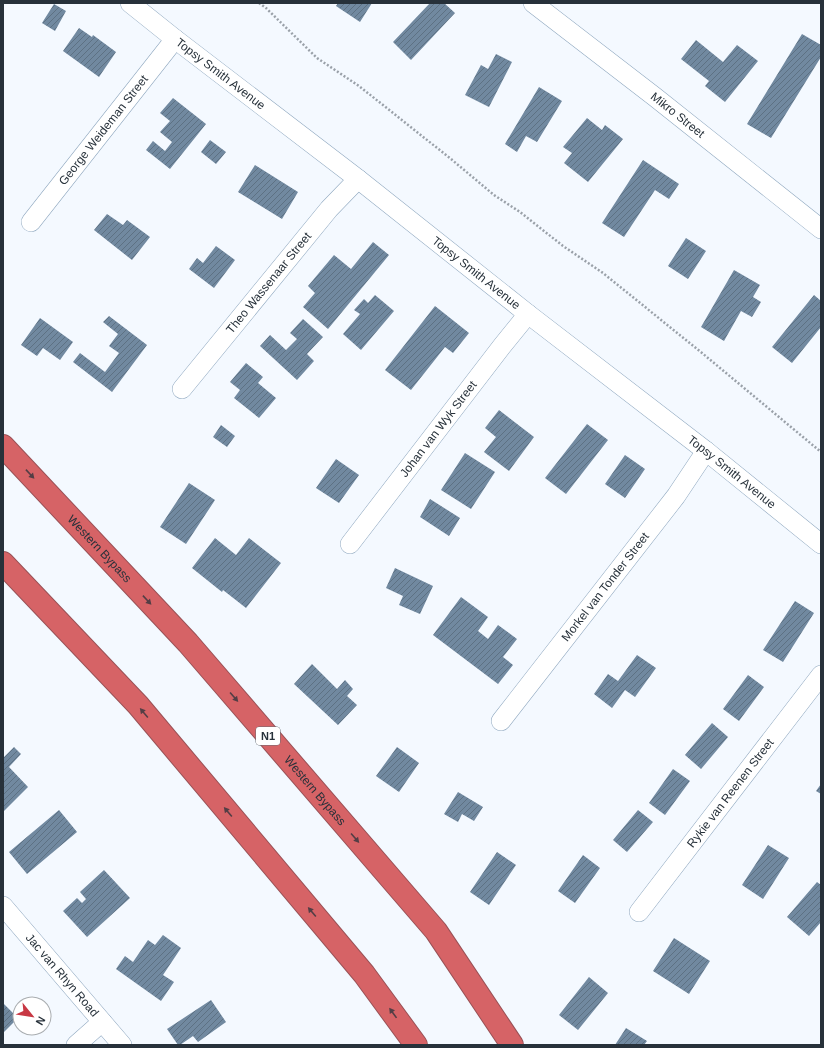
<svg xmlns="http://www.w3.org/2000/svg" width="824" height="1048" font-family="Helvetica,sans-serif">
  <style>
    .building { fill: url(#building-hatch) }
    .lines { fill: none; stroke-linecap: round; stroke-linejoin: round }
    .minor-casing { stroke: #8ea7bf; stroke-width: 20 }
    .motorway-casing { stroke: #995257; stroke-width: 24 }
    .path { stroke: #9aa1a9; stroke-width: 2.5; stroke-dasharray: 2 2; stroke-linecap: butt }
    .minor { stroke: #fff; stroke-width: 19 }
    .motorway { stroke: #d66366; stroke-width: 22 }
    .oneway { fill: #533e45 }
    .labels { text-anchor: middle; dominant-baseline: central; stroke-width: 3.5; stroke-linejoin: round; paint-order: stroke }
    .shield { fill: #fff; stroke: #686f75; stroke-width: 1 }
    .shield-label { font-size: 11px; font-weight: bold; fill: #27313a }
    .street-label { font-size: 12px; fill: #27313a; stroke: #fff }
  </style>
  <defs>
    <pattern id="building-hatch" width="6" height="6" patternUnits="userSpaceOnUse"><rect width="6" height="6" fill="#7189a0"/><path d="M-1 1l2-2M0 6l6-6M5 7l2-2" fill="none" stroke="#5d7183"/></pattern>
  </defs>
  <rect width="100%" height="100%" fill="#f4f9ff"/>
  <path class="building" d="M338,3H372L360,22L336,6Z
    M430,3H444L455,13L411,60L393,42Z
    M54,4L66,11L55,31L42,23Z
    M79,28L92,37L93,35L116,52L99,77L63,51Z
    M802,34L821,45V57L771,138L747,124Z
    M696,40L723,62L737,45L758,61L725,102L705,86L709,81L681,59Z
    M496,54L512,62L489,107L465,95L481,65L488,69Z
    M539,87L562,101L537,142L526,136L517,152L505,144Z
    M173,98L206,124L170,169L146,150L153,141L165,151L172,142L160,132L170,121L160,113Z
    M587,118L602,130L605,125L623,139L588,182L564,163L572,153L563,147Z
    M210,140L226,152L216,164L201,152Z
    M643,160L679,184L669,199L655,190L624,237L602,223Z
    M255,165L298,192L282,219L238,192Z
    M107,214L123,225L127,220L150,237L132,260L94,230Z
    M686,238L706,251L688,279L668,266Z
    M373,242L389,255L328,329L303,307L315,293L308,286L334,255L351,269Z
    M216,246L235,260L214,288L189,269L197,258L203,263Z
    M734,270L760,285L753,297L761,302L752,317L741,311L724,341L701,327Z
    M375,295L394,311L361,350L343,334L360,314L354,310L364,299L368,303Z
    M814,295L821,301V327L792,363L772,347Z
    M435,306L469,333L453,353L445,347L411,390L385,370Z
    M109,316L147,345L112,392L73,362L80,353L105,372L119,353L109,346L118,334L103,322Z
    M40,318L73,342L60,360L43,348L37,356L21,345Z
    M303,319L323,337L307,354L314,361L297,380L260,346L270,335L286,350L297,339L290,333Z
    M246,363L263,377L258,383L276,398L259,418L234,398L240,390L230,382Z
    M499,410L534,437L509,471L484,452L496,437L485,428Z
    M587,424L608,440L566,494L545,478Z
    M221,425L235,436L227,447L213,437Z
    M465,453L495,472L471,509L441,490Z
    M625,455L645,469L625,498L605,484Z
    M336,459L359,475L339,503L316,488Z
    M189,483L215,500L186,544L160,527Z
    M430,499L460,518L449,536L420,517Z
    M215,538L236,555L249,538L281,563L246,608L223,590L222,592L192,568Z
    M395,568L433,586L420,614L399,605L403,596L386,588Z
    M461,597L488,617L478,631L488,639L498,625L517,639L503,657L513,665L498,684L433,635Z
    M795,601L814,613L783,662L763,650Z
    M637,655L656,668L635,697L625,690L612,708L594,694L608,674L618,681Z
    M312,664L337,689L345,680L353,689L347,696L357,705L338,725L294,684Z
    M748,675L764,687L739,721L723,709Z
    M712,723L728,737L701,769L685,755Z
    M14,747L21,754L9,767L28,787L3,812V758Z
    M397,747L419,763L399,792L376,776Z
    M673,769L690,781L665,815L649,803Z
    M821,784V794L816,791Z
    M458,792L483,807L474,821L462,814L458,822L444,814Z
    M59,810L77,832L27,874L9,852Z
    M638,810L653,822L627,852L613,840Z
    M768,845L789,858L763,899L742,885Z
    M497,852L516,865L489,905L470,892Z
    M583,855L600,868L575,903L558,891Z
    M104,870L130,898L87,937L63,911L77,898L82,903L86,899L80,892Z
    M817,882L821,885V922L809,936L787,917Z
    M163,935L181,948L163,975L174,982L161,1001L116,969L125,956L133,962L148,940L155,945Z
    M674,938L710,961L689,994L653,971Z
    M589,977L608,993L578,1030L559,1015Z
    M211,1000L226,1022L198,1042L193,1036L180,1045H178L167,1029Z
    M3,1003L18,1018L3,1033Z
    M626,1028L647,1041L644,1045H615Z"/>
  <g class="lines">
    <g class="minor-casing">
      <g id="minor">
        <path id="s1" d="M130,3L175,39L358,179L528,314L706,451L821,544"/>
        <path id="s2" d="M533,3L655,97L821,229"/>
        <path id="s3" d="M31,222L175,39"/>
        <path id="s4" d="M182,389L329,209L358,179"/>
        <path id="s5" d="M350,544L502,346L528,314"/>
        <path id="s6" d="M501,721L676,496L706,451"/>
        <path id="s7" d="M3,906L122,1045"/>
        <path id="s8" d="M639,912L821,675"/>
        <path d="M76,1045L102,1022"/>
      </g>
    </g>
    <g class="motorway-casing">
      <g id="motorway">
        <path id="s9" d="M3,446L188,643L436,931L512,1045"/>
        <path d="M3,563L138,705L364,974L416,1045"/>
      </g>
    </g>
    <path class="path" d="M259,3L266,8L317,58L359,86L451,159L494,195L520,212L563,246L603,273L702,353L821,452"/>
    <use href="#minor" class="minor"/>
    <use href="#motorway" class="motorway"/>
  </g>
  <defs><path id="oneway-solid" d="M-6-.8H1V-3.2L6.5 0L1 3.2V.8H-6Z"/></defs>
  <g class="oneway">
    <use href="#oneway-solid" transform="translate(30 474) rotate(47)"/>
    <use href="#oneway-solid" transform="translate(147 600) rotate(47)"/>
    <use href="#oneway-solid" transform="translate(234 697) rotate(49)"/>
    <use href="#oneway-solid" transform="translate(144 713) rotate(-130)"/>
    <use href="#oneway-solid" transform="translate(228 812) rotate(-130)"/>
    <use href="#oneway-solid" transform="translate(355 838) rotate(49)"/>
    <use href="#oneway-solid" transform="translate(312 912) rotate(-130)"/>
    <use href="#oneway-solid" transform="translate(393 1013) rotate(-126)"/>
  </g>
  <g class="labels">
    <rect class="shield" x="256" y="727" width="24" height="18" rx="3"/>
    <g class="shield-label">
      <text x="268" y="736">N1</text>
    </g>
    <g class="street-label">
      <text stroke="none"><textPath href="#s1" startOffset="115">Topsy Smith Avenue</textPath></text>
      <text stroke="none"><textPath href="#s2" startOffset="183">Mikro Street</textPath></text>
      <text stroke="none"><textPath href="#s3" startOffset="117">George Weideman Street</textPath></text>
      <text stroke="none"><textPath href="#s1" startOffset="439">Topsy Smith Avenue</textPath></text>
      <text stroke="none"><textPath href="#s4" startOffset="137">Theo Wassenaar Street</textPath></text>
      <text stroke="none"><textPath href="#s5" startOffset="145">Johan van Wyk Street</textPath></text>
      <text stroke="none"><textPath href="#s1" startOffset="763">Topsy Smith Avenue</textPath></text>
      <text stroke="none"><textPath href="#s9" startOffset="141">Western Bypass</textPath></text>
      <text stroke="none"><textPath href="#s6" startOffset="170">Morkel van Tonder Street</textPath></text>
      <text stroke="none"><textPath href="#s9" startOffset="465">Western Bypass</textPath></text>
      <text stroke="none"><textPath href="#s8" startOffset="150">Rykie van Reenen Street</textPath></text>
      <text stroke="none"><textPath href="#s7" startOffset="91">Jac van Rhyn Road</textPath></text>
    </g>
  </g>
  <rect width="824" height="1048" fill="none" stroke="#27313a" stroke-width="8"/>
  <g transform="translate(32 1016) rotate(120)"><circle r="19" fill="#ffffff" stroke="#a9adb0"/>
  <path d="M0-3L7 15L0 10L-7 15Z" fill="#c83844"/>
  <text y="-6" font-size="11" font-weight="bold" text-anchor="middle" fill="#27313a">N</text>
  </g>
</svg>
